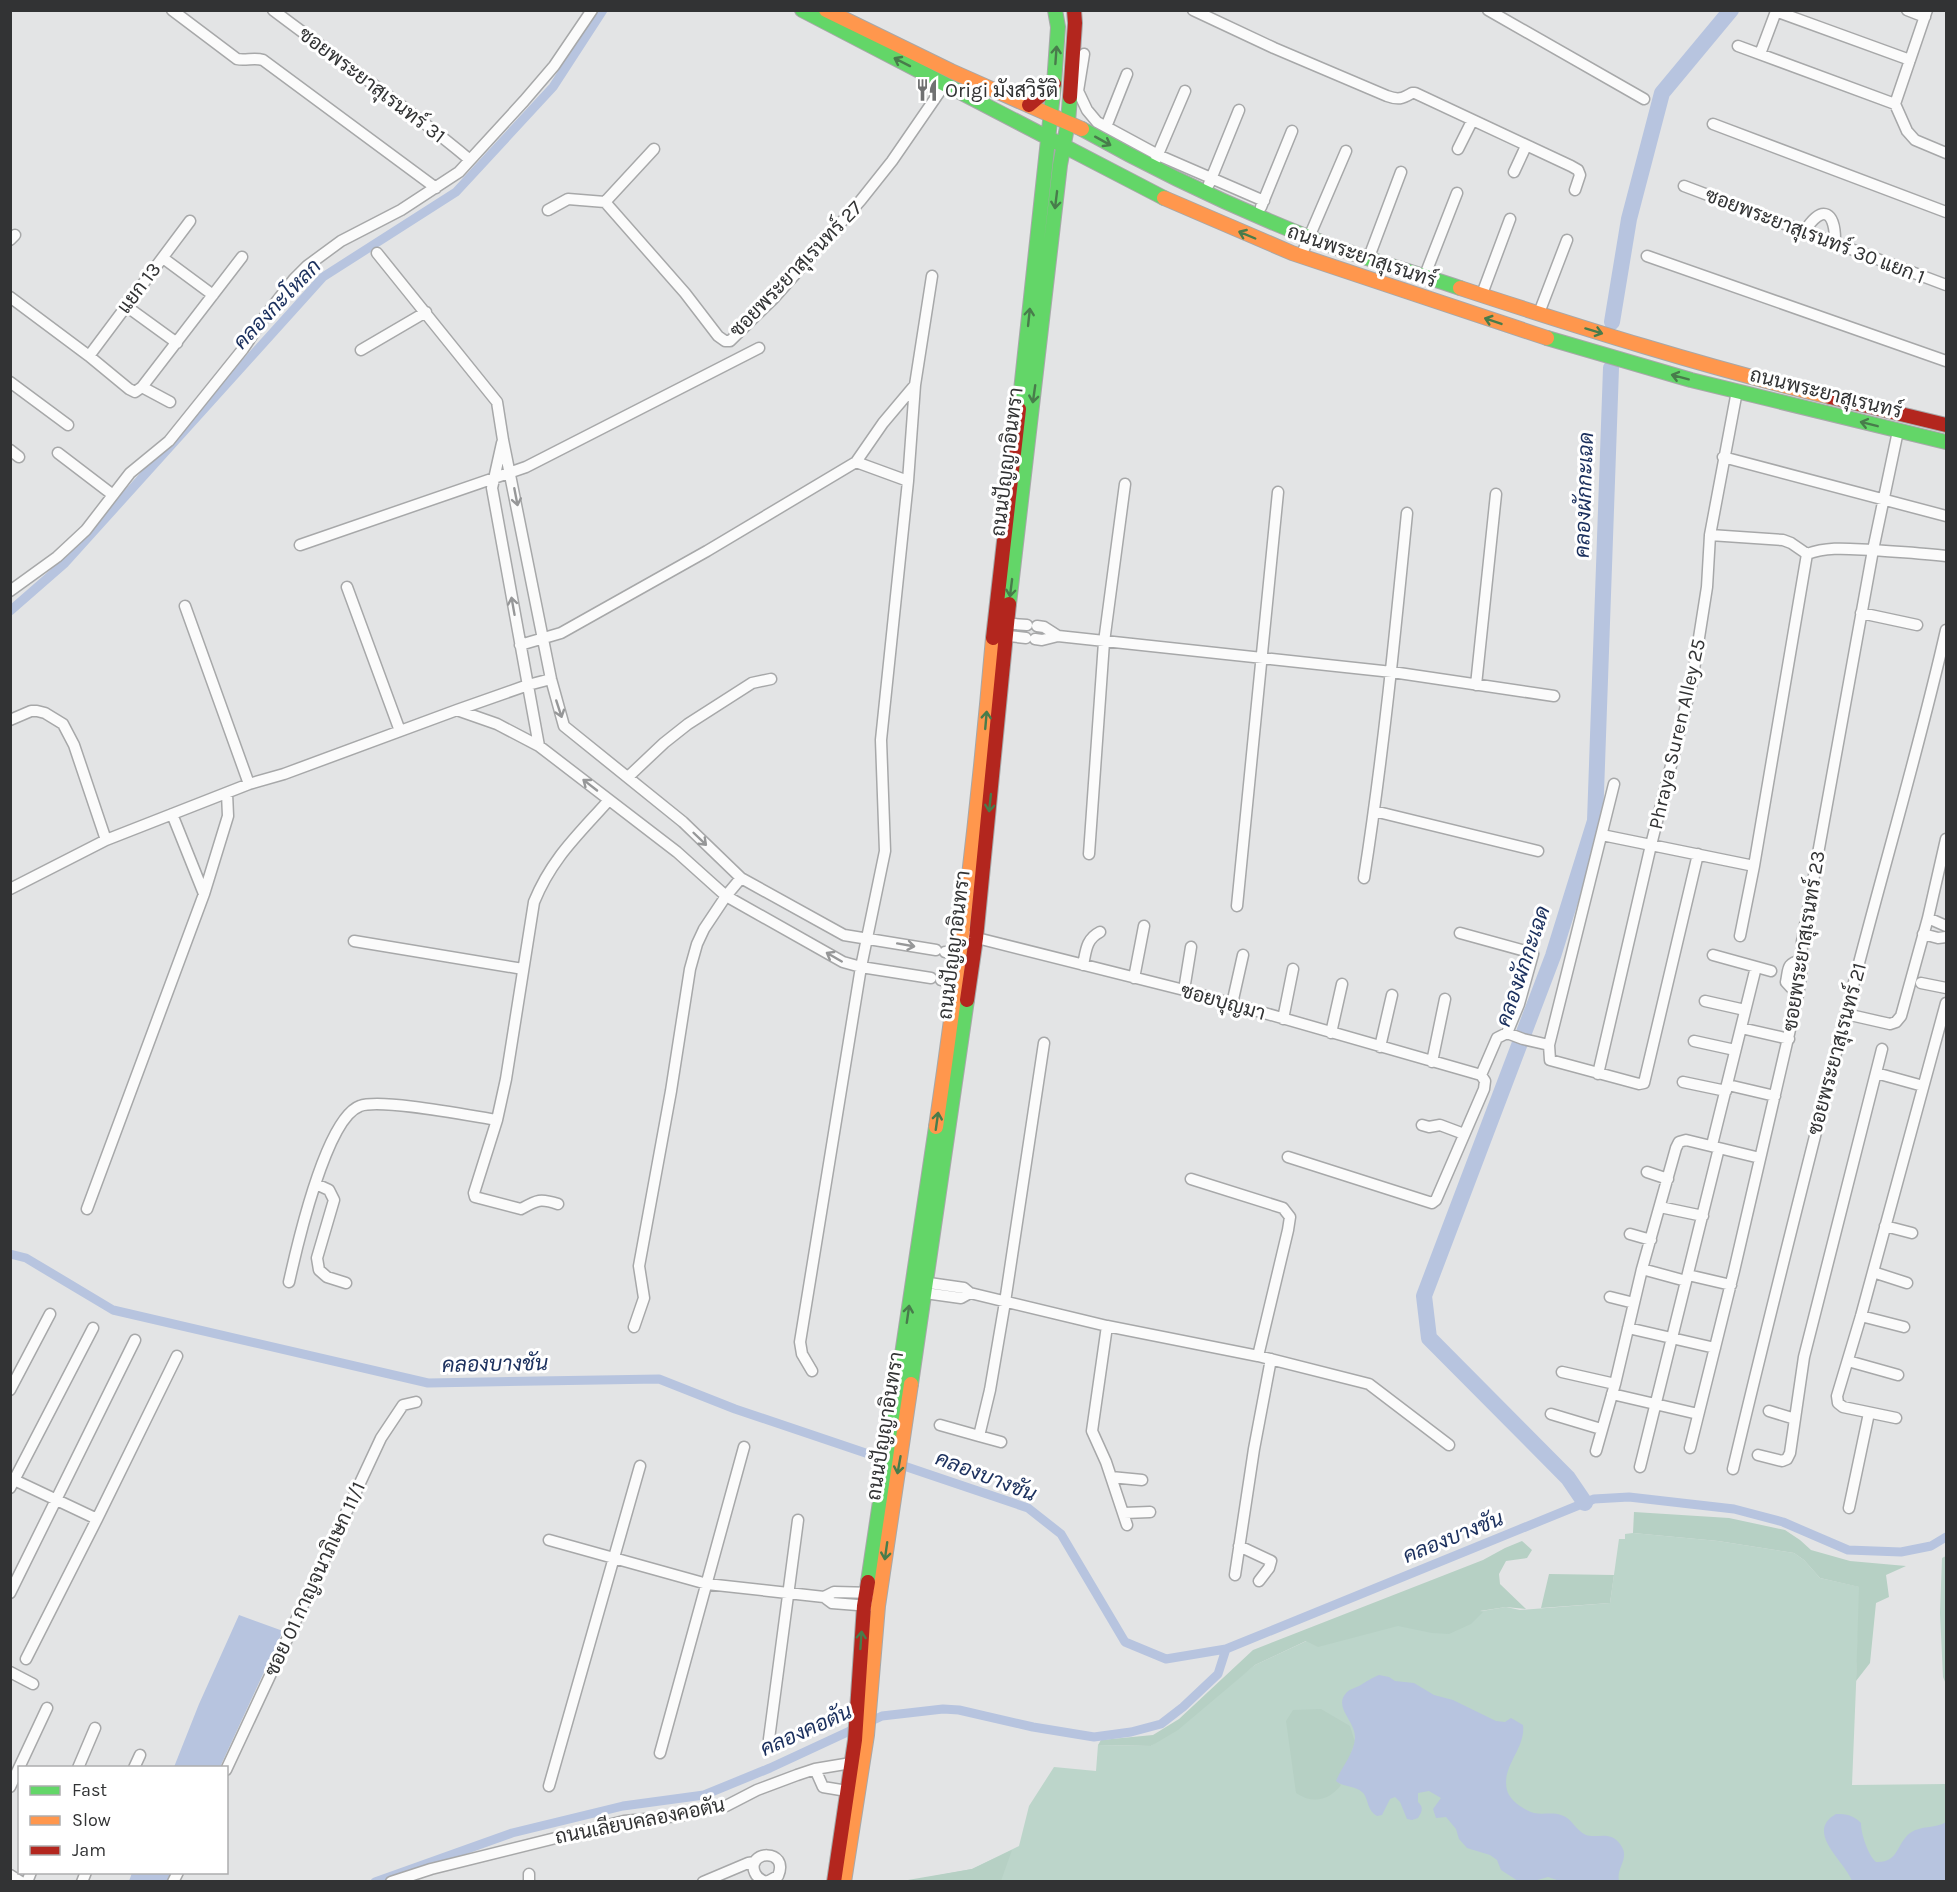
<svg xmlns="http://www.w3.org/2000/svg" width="1957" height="1892" font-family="Karla,Sarabun,sans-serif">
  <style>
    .green { fill: #bcd5ca }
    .forest { fill: #b6d0c4 }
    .water { fill: #b7c4df }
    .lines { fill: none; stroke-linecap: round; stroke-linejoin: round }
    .canal { stroke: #b7c4df; stroke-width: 9 }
    .river { stroke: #b7c4df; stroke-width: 16 }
    .street-casing { stroke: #a7a8a9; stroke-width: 13 }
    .fast-casing { stroke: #a7a8a9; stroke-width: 16 }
    .slow-casing { stroke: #a7a8a9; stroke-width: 16 }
    .jam-casing { stroke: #a7a8a9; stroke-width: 16 }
    .street { stroke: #fbfbfb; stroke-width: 10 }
    .fast { stroke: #63d668; stroke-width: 14 }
    .slow { stroke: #ff974d; stroke-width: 14 }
    .jam { stroke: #b3261e; stroke-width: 14 }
    .oneway { stroke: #487c4b }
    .oneway2 { stroke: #969798 }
    .labels { text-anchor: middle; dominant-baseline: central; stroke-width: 6; stroke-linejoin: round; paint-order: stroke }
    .street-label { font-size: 20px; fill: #323334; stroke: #fff }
    .poi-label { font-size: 20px; fill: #323334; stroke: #fff; text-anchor: start }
    .water-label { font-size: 21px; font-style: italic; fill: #1a2f5d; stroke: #fff }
  </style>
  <rect width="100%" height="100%" fill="#e3e4e5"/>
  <path class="green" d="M1633,1533L1718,1541L1794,1553L1804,1560L1820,1578L1860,1587L1852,1785L1946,1784V1881L902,1882L972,1869L1019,1846L1029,1806L1054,1767L1096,1771L1098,1745L1151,1746L1255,1665L1315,1637L1429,1594L1476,1612L1506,1607L1520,1610L1610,1603L1619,1539H1625V1534Z
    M1946,1556V1684L1943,1677L1940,1613L1942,1558Z"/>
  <path class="forest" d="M1634,1512L1729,1518L1785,1530L1800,1540L1811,1550L1850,1561L1906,1566L1886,1575L1889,1597L1876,1603L1870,1663L1856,1681L1859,1587L1820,1578L1804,1560L1794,1553L1718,1541L1633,1533Z
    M1522,1541L1532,1550L1527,1558L1506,1561L1499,1574L1500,1584L1526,1609L1506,1607L1480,1611L1483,1612L1471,1624L1449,1634L1432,1633L1398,1626L1318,1647L1306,1641L1255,1665L1178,1730L1151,1746L1098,1745L1101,1740L1153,1735L1179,1719L1253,1650L1483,1560L1505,1548Z
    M1549,1574L1614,1575L1610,1603L1541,1608Z
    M1321,1709L1350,1726L1355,1742L1349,1758L1337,1781L1341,1785C1329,1801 1312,1804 1296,1793L1286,1721L1293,1710Z
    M1012,1850L1001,1881H902L972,1869Z"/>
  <path class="water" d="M239,1615L283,1631L220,1767H174L199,1704Z
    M1379,1675L1389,1677L1395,1681L1414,1683L1434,1695L1453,1700L1496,1721L1505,1722L1511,1718L1523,1725C1526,1749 1501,1766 1507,1790C1509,1800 1524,1810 1534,1813C1542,1815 1553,1812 1561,1815C1572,1818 1576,1831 1586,1835C1598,1839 1612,1829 1622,1847C1629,1859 1616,1869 1619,1881H1560L1548,1877L1534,1881H1518L1501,1870L1497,1860L1490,1855L1467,1848L1459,1839L1456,1829L1446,1817L1436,1818L1433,1809L1441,1798L1429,1791L1418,1793V1802C1424,1807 1422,1812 1418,1818L1412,1820L1407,1819L1400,1802L1395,1797L1390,1799L1382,1815L1377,1816C1367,1810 1369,1802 1364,1794C1357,1785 1344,1788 1336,1781C1342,1766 1354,1754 1355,1738C1356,1721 1332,1707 1347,1692C1350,1689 1355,1688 1359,1686C1366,1682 1371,1678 1379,1675Z
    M1836,1814C1847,1814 1853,1815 1861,1823C1861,1834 1868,1855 1876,1862C1899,1863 1896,1844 1910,1833C1921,1825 1935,1829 1946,1822V1881H1852C1845,1861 1804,1832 1836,1814Z
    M132,1873V1872L171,1873L167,1881H129Z"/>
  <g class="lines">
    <path class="canal" d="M10,611L65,563L323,277L456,192L553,87L603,10
      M10,1254L26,1258L113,1310L428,1383L659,1379L735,1409L1028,1508L1061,1534L1125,1642L1166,1659L1226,1649L1594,1499L1629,1497L1734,1509L1783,1522L1848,1550L1901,1552L1931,1546L1946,1537
      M375,1882L512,1833L623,1806L704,1795L770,1768L882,1716L943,1709L959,1710L1033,1727L1094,1737L1131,1732L1161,1724L1183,1707L1218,1674L1226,1649"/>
    <path class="river" d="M1612,322L1629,219L1662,93L1731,10
      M1585,1503L1568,1478L1429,1338L1424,1296L1553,956L1595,821L1611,368"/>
    <g class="street-casing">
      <path id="street" d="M172,10L237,59C246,61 254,57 263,60L436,188
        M273,10C339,60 407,107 470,160
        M1193,10L1274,48L1387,96C1398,100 1402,99 1412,93H1415L1571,166L1578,170L1580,175L1575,190
        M1488,10L1644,99
        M1907,10L1925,17
        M1927,10L1895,104L1907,131L1915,140L1946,153
        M1738,46L1895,104
        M1084,54L1078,91L1087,110L1097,122L1158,155L1264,201
        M1760,54L1775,14L1778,12L1910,60
        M1713,124L1946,212
        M1106,127L1127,74
        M1458,149L1472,121
        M1156,159L1185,91
        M1514,172L1526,146
        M1209,184L1239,110
        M1684,186L1946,285
        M605,202L654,149
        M1261,207L1292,131
        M548,210L568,199L605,202L685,293L718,336L725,341H730L775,297L861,200L892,161L945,84
        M1804,232C1823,202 1836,212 1835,244
        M10,240L15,235
        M377,253L497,402L503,440L551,679L564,726L683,822L741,878L844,935L936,950
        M1301,256L1346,151
        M1647,256L1946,361
        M1369,257L1401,172
        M163,258L213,295
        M1425,275L1457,193
        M1482,294L1510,219
        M10,297L89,356L129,389L135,392L142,387L242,257
        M126,306L177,343
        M1539,313L1567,240
        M361,350L426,312
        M89,356L190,221
        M10,382L68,425
        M142,387L170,402
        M502,443L492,488L539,746
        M10,450L19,457
        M58,453L113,495
        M1723,457L1946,516
        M856,462L908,481
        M1710,535L1783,540L1791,543L1807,554
        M300,545L526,467L759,348
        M1807,554C1829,546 1850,549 1872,550C1897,552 1922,553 1946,556
        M347,587L400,731
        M10,591L57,557L71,544L86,530L130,473L169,441L243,349L266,315L294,279L307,266L341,241L401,210L459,172L524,101L554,66L592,10
        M185,606L249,784
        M1861,613L1917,625
        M1001,623L1027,625
        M1037,626L1044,627L1058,636
        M1000,635L1026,638
        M1035,639L1042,640L1058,636L1392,672L1554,696
        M520,645L561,633L707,551L856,462L883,423L915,385
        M1476,685L1496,494
        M457,710L497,724L539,746L677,852L726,896L843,962L861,967L931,978
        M10,720L31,711H37L45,713L63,724L74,745L106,840
        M628,777L664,743L688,724L752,683L771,679
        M1614,784L1549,1045L1550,1060L1639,1084L1644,1083L1698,854
        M1374,811L1538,851
        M172,814L204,894
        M1602,835L1754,866
        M1089,854L1104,642L1125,484
        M1364,878C1383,757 1395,635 1407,513
        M10,889L106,840L249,784L284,774L457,710L528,685L551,679
        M1237,906L1278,492
        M1928,918L1946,926
        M1460,933L1529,952L1533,954L1519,1004L1507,1033
        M1923,934L1938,938L1946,937
        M969,936L1184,990L1481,1075
        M1740,936L1754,866L1807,554
        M354,941L523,969
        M945,952L960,954
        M1713,955L1771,971
        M1083,965C1086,951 1086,939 1100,932
        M1134,978L1144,926
        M941,980L957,982
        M1921,983L1946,988
        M1184,990L1191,947
        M1798,995L1786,982C1789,968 1786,964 1801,960
        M1705,1001L1745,1010
        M1232,1004L1243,955
        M1846,1014L1890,1024L1896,1022L1901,1016L1928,918L1946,839
        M1283,1019L1293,969
        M1741,1028L1789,1039
        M1331,1033L1342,984
        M1694,1041L1735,1050
        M1380,1047L1392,995
        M1432,1062L1445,999
        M1876,1073L1923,1086
        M1598,1074L1651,845L1692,682L1707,587L1710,535L1737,391
        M1683,1082L1726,1091
        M1728,1085L1775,1096
        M497,1120L474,1193L475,1197L521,1209C537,1200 540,1198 558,1204
        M1422,1125L1429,1127L1440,1125L1464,1134
        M1712,1145L1756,967
        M1288,1157L1432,1203L1436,1200L1484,1089L1485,1081L1481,1075L1497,1038L1507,1033L1523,1039L1549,1045
        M1647,1172L1668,1179
        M1191,1179L1283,1208L1290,1217L1288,1230L1258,1356
        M316,1184L329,1190L334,1200L317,1258L319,1270L327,1277L346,1283
        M1660,1207L1703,1216
        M87,1209L204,894L228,816L227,793
        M1885,1226L1912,1233
        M1630,1234L1651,1240
        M1642,1269L1686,1281
        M1873,1272L1907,1283
        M1688,1275L1731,1285
        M289,1282C297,1246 326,1118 360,1106C381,1098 471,1116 497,1120L506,1079L534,902C552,858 578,835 609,800
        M922,1282L964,1288L970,1293L1107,1326L1258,1356L1369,1384L1449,1445
        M918,1292L961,1298L970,1293
        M1610,1297L1634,1303
        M1861,1316L1904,1327
        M1107,1326L1092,1431L1106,1462L1127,1525
        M634,1327L644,1298L639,1266L671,1091L690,969L697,944L704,929L726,896L741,878
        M1628,1328L1715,1348
        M1848,1361L1898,1375
        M812,1371L802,1354L800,1342L861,967L885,851L881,740L908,481L915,385L932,276
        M1562,1372L1615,1384
        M10,1390L50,1314
        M1612,1394L1698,1414
        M1769,1411L1795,1419
        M1551,1414L1601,1429
        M1896,1418L1843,1407L1838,1403L1837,1396L1861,1316L1946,1003
        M940,1425L979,1436L990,1390L1005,1302L1044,1043
        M979,1436L1001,1442
        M1690,1448L1734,1271L1798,995L1801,977L1802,942L1873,550L1898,431
        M1596,1451L1615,1384L1642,1269L1676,1148L1679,1142L1686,1140L1760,1158
        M1758,1455L1782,1461L1787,1459L1790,1453L1804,1357L1882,1049
        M1640,1467L1719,1148
        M1733,1469C1770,1312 1810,1155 1850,998C1881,875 1918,754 1946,630
        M1111,1477L1142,1480
        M10,1478L97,1519
        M10,1488L93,1328
        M1849,1508L1869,1413
        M1124,1513L1150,1512
        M549,1540L707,1584L824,1597L832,1603L870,1606
        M1239,1546L1271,1561L1269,1568L1259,1581
        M1235,1575L1254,1449L1271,1359
        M10,1593L135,1340
        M824,1597L834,1592L874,1593
        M26,1659L97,1519L177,1356
        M10,1672L33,1684
        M769,1739L798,1520
        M660,1753L744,1447
        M78,1768L95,1728
        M134,1768L140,1755
        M815,1769L823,1787L847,1791
        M226,1770L381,1438L403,1405L416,1402
        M549,1786L640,1466
        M10,1787L47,1708
        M529,1874V1882
        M10,1875L21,1882
        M27,1882L31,1872
        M82,1882L86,1872
        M173,1882L178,1872
        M391,1882L431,1869L624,1821L679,1816L726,1806L757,1790L797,1775L815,1769L851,1763
        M703,1882L748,1863L755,1862
        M766,1882C761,1880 757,1878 755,1873C745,1850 790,1848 778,1876L767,1882"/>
    </g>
    <g class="fast-casing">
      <path id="fast" d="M802,10L1164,198
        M1082,129C1155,170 1230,206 1308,237C1358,257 1410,271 1460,288
        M1547,338L1691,380L1946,442
        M1019,409L1054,84L1058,27L1055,10
        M1009,604L1060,165L1068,122L1070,97
        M911,1384L967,1000
        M868,1582L936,1127"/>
    </g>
    <g class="slow-casing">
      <path id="slow" d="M826,10L951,71L1082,129
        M1164,198L1292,253L1547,338
        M1460,288C1582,328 1705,367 1830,397
        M936,1127C960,964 979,801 993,638
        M844,1882L867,1735L878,1606L911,1384"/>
    </g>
    <g class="jam-casing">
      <path id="jam" d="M1070,97L1075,23L1074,10
        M1029,105L1054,84
        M1830,397L1946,425
        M993,638L1019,409
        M967,1000L976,938L1009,604
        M834,1882L855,1740L864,1606L868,1582"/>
    </g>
    <use href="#street" class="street"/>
    <use href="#fast" class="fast"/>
    <use href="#slow" class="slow"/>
    <use href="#jam" class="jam"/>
  </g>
  <defs><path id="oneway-shaft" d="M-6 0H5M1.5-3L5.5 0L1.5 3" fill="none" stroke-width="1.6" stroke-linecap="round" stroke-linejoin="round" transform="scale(1.5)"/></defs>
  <g class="oneway">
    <use href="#oneway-shaft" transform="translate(1056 55) rotate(-86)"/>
    <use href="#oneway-shaft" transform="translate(902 62) rotate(-153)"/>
    <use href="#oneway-shaft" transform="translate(1103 141) rotate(29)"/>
    <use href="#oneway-shaft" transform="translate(1056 200) rotate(97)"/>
    <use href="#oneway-shaft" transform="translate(1247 235) rotate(-157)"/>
    <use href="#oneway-shaft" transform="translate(1029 317) rotate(-84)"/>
    <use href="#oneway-shaft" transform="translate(1493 321) rotate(-161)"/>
    <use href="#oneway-shaft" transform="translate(1594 331) rotate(17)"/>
    <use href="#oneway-shaft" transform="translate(1680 377) rotate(-165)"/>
    <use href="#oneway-shaft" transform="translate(1034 394) rotate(98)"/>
    <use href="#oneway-shaft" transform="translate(1869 424) rotate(-166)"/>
    <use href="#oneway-shaft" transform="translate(1011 588) rotate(97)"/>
    <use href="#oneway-shaft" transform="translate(986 720) rotate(-85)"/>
    <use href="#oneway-shaft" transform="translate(990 803) rotate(96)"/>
    <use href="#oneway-shaft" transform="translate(937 1121) rotate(-82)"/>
    <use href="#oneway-shaft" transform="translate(908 1314) rotate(-82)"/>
    <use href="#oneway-shaft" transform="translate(899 1465) rotate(100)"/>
    <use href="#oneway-shaft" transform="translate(886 1551) rotate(98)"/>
    <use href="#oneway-shaft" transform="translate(861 1640) rotate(-86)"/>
  </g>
  <g class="oneway2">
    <use href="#oneway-shaft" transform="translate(516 497) rotate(79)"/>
    <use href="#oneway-shaft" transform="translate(513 606) rotate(-100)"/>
    <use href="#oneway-shaft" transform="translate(559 709) rotate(72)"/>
    <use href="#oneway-shaft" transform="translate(590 785) rotate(-142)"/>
    <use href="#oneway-shaft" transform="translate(700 839) rotate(44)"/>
    <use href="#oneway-shaft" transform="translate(906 945) rotate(10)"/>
    <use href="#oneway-shaft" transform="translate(834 957) rotate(-150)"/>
  </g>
  <defs>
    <g id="restaurant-bare" transform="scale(1.8)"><path d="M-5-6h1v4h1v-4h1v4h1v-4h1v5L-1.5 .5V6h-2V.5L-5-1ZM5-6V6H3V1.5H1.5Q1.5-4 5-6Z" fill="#707172" stroke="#fff" stroke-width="2.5" paint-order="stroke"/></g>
  </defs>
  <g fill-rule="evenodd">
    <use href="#restaurant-bare" x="927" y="90"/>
  </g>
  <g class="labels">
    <g class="street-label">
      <text transform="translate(372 85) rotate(37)">ซอยพระยาสุเรนทร์ 31</text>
      <text transform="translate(1815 236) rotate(21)">ซอยพระยาสุเรนทร์ 30 แยก 1</text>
      <text transform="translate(1362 256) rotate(19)">ถนนพระยาสุเรนทร์</text>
      <text transform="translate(796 269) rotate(-46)">ซอยพระยาสุเรนทร์ 27</text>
      <text transform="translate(139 288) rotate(-53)">แยก 13</text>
      <text transform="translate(1826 393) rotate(14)">ถนนพระยาสุเรนทร์</text>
      <text transform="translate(1007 462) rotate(-83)">ถนนปัญญาอินทรา</text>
      <text transform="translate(1677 734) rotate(-77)">Phraya Suren Alley 25</text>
      <text transform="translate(1804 941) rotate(-81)">ซอยพระยาสุเรนทร์ 23</text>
      <text transform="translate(954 945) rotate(-83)">ถนนปัญญาอินทรา</text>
      <text transform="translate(1223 1002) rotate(16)">ซอยบุญมา</text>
      <text transform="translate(1837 1049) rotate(-75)">ซอยพระยาสุเรนทร์ 21</text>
      <text transform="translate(885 1426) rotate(-81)">ถนนปัญญาอินทรา</text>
      <text transform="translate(315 1579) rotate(-65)">ซอย 01 กาญจนาภิเษก 11/1</text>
      <text transform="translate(640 1821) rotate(-11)">ถนนเลียบคลองคอตัน</text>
    </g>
    <g class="poi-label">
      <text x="945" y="90">Origi มังสวิรัติ</text>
    </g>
    <g class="water-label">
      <text transform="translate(277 304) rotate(-46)">คลองกะโหลก</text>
      <text transform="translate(1584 495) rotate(-88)">คลองผักกะเฉด</text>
      <text transform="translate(1523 966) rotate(-71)">คลองผักกะเฉด</text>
      <text transform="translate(495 1364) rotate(-1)">คลองบางชัน</text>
      <text transform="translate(986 1476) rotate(21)">คลองบางชัน</text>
      <text transform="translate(1453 1537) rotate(-22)">คลองบางชัน</text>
      <text transform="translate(806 1730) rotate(-24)">คลองคอตัน</text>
    </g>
  </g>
  <rect width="1957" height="1892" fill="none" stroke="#323334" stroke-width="24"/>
  <rect x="18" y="1766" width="210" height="108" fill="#ffffff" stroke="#adadae" stroke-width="1.5"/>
  <rect x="30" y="1786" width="30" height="9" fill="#63d668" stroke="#adadae" stroke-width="1.5"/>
  <text x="72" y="1796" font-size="18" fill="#323334">Fast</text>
  <rect x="30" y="1816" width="30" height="9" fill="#ff974d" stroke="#adadae" stroke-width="1.5"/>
  <text x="72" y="1826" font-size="18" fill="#323334">Slow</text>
  <rect x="30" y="1846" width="30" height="9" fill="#b3261e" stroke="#adadae" stroke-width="1.5"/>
  <text x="72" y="1856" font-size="18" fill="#323334">Jam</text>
</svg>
